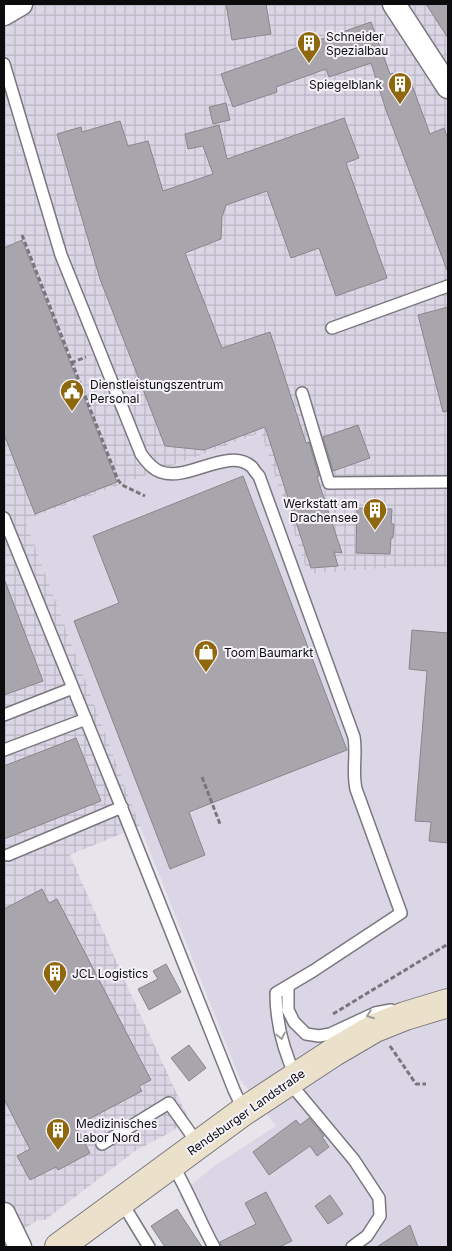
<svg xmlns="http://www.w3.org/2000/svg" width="452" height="1251" font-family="Inter,sans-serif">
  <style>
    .built { fill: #dbd6e5 }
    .industrial { fill: url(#industrial-grid) }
    .building { fill: #a8a5ad; stroke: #88868d }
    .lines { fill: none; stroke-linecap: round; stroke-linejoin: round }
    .lane-casing { stroke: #7a777f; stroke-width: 14 }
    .street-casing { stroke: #7a777f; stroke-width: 25 }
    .secondary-casing { stroke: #7a777f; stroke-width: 30 }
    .path { stroke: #78767c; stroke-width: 3; stroke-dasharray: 5 2.5; stroke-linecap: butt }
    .lane { stroke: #fff; stroke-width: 11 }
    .street { stroke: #fff; stroke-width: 22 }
    .secondary { stroke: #ebe0ca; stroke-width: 28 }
    .oneway { stroke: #9e9d9f }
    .labels { text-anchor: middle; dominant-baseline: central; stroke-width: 4; stroke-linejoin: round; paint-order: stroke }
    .poi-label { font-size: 12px; fill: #0c0b0e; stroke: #f4f1f9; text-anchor: start }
    .street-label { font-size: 12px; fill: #0c0b0e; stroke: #f4f1f9 }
  </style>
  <defs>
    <pattern id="industrial-grid" width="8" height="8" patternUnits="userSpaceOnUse" patternTransform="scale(1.25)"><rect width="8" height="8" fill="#dbd6e5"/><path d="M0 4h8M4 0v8" fill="none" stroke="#bbb6c3"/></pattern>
  </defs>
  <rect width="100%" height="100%" fill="#e7e4ec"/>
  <path class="built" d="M262,433L308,574L398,567H448V1247H207L179,1195L214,1166L276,1126L240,1079L140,826L25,520Z"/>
  <path class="industrial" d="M4,4H448V567H398L308,574L261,433L25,520L140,826L70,855L128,988L189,1120L167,1134L135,1151L45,1220H38L4,1241Z"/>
  <path class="building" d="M226,4H266L271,34L232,40Z
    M426,4H448V38Z
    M371,22L390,74L393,73L396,82L409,77L430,134L444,128L448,139V270H447L386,110L371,63L329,77L326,69L276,87L277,92L233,107L221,74Z
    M226,103L230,120L213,124L209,107Z
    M344,118L359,158L346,163L387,278L336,296L319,248L291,258L267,191L226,205L222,217L221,239L185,253L222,348L270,332L306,443L309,442L319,476L317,477L342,553L334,552L338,566L311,568L265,427L204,450L165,446L100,279L57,134L81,127L82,132L120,121L128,146L148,141L163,191L213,174L203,146L188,149L185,134L219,125L227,159Z
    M22,240L117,482L35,514L4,434V248Z
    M448,307V411L443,412L418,315Z
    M358,425L370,458L333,471L323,437Z
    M243,476L347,750L189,812L205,855L170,869L74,621L119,603L93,536Z
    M357,508L392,509L391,524H394L393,538H391L390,554L356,553Z
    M4,581H5L43,681L4,695Z
    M412,630L448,633V843L429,841L431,822L415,821L427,671L409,669Z
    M76,738L101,801L4,839V766Z
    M42,889L49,903L57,899L151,1080L139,1086L142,1091L76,1126L90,1153L58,1170L56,1167L30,1180L17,1156L30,1149L4,1099V909Z
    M166,964L181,992L149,1010L138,989L158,979L153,971Z
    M189,1045L206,1068L189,1081L171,1058Z
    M309,1118L324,1136L322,1137L329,1147L317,1156L310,1146L269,1175L253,1152L296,1120L300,1125Z
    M266,1192L292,1241L279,1247H221L220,1242L256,1224L245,1203Z
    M330,1195L343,1214L328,1224L315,1206Z
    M177,1209L202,1247H165L151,1226Z
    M410,1225L418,1247H377Z"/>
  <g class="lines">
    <g class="lane-casing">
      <path id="lane" d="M4,64L61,255L141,454C146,461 152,469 161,472C188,482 229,446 252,467C254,470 256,473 259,476L354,737C357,755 352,771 356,789L401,913L313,971L276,993C276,1023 283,1050 296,1077
        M332,328L448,286
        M302,393L329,483L448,482
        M4,518L125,816L234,1090L244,1111
        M4,715L73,688
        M4,750L86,719
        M8,855L122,807
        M288,986V1010L294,1022L306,1034L319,1036L330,1034L375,1013L391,1010
        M289,1082L354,1160L379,1198L380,1216L367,1236L352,1247
        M102,1144L169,1103L198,1144
        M172,1164C188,1190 199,1220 214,1247
        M121,1201L149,1247"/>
    </g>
    <g class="street-casing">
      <path id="street" d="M394,4L448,87
        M4,14L21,4
        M4,1214L20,1247"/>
    </g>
    <g class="secondary-casing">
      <path id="secondary" d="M59,1247L244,1111L334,1052L375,1028L405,1016L448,1003"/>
    </g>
    <path class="path" d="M22,235L118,480L122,485L145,496
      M71,363L86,357
      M131,390L141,385
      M202,777L220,824
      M333,1014L448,944
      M390,1046L416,1084H426"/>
    <use href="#lane" class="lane"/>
    <use href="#street" class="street"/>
    <use href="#secondary" class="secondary"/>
  </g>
  <defs><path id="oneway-chevron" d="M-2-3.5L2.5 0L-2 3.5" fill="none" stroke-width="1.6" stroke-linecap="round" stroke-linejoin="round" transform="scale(1.25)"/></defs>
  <g class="oneway">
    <use href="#oneway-chevron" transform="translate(370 1015) rotate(159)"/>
    <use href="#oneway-chevron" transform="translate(281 1036) rotate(78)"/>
  </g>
  <defs>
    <g id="building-pin" transform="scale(1.25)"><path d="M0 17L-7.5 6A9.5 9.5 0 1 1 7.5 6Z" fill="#8f680d" stroke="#f4f1f9"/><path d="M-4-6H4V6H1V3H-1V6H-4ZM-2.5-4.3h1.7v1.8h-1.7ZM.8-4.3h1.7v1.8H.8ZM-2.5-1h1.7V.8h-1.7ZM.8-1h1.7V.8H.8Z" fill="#fff"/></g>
    <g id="civic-pin" transform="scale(1.25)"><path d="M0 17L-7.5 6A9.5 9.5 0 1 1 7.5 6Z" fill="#8f680d" stroke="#f4f1f9"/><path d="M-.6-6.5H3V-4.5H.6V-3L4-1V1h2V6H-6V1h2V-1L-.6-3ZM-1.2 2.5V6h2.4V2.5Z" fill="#fff"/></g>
    <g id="shop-pin" transform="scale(1.25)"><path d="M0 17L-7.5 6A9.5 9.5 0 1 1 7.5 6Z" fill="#8f680d" stroke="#f4f1f9"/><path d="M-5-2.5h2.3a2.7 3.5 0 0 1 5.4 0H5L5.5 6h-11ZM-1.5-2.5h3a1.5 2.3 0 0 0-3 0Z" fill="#fff"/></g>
  </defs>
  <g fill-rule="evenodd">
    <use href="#building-pin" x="309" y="43"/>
    <use href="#building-pin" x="400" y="84"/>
    <use href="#civic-pin" x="72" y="391"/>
    <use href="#building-pin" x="375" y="510"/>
    <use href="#shop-pin" x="206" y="652"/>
    <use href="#building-pin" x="55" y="973"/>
    <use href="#building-pin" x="58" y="1130"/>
  </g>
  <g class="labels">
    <g class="poi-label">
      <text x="326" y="36">Schneider<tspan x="326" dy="14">Spezialbau</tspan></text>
      <text x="382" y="84" text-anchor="end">Spiegelblank</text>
      <text x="90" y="384">Dienstleistungszentrum<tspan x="90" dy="14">Personal</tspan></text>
      <text x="358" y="503" text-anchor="end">Werkstatt am<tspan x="358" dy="14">Drachensee</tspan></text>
      <text x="224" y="652">Toom Baumarkt</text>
      <text x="72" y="973">JCL Logistics</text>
      <text x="76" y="1123">Medizinisches<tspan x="76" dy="14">Labor Nord</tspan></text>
    </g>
    <g class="street-label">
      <text transform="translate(246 1112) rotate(-35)">Rendsburger Landstraße</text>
    </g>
  </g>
  <rect width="452" height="1251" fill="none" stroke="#0c0b0e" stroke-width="10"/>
</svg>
